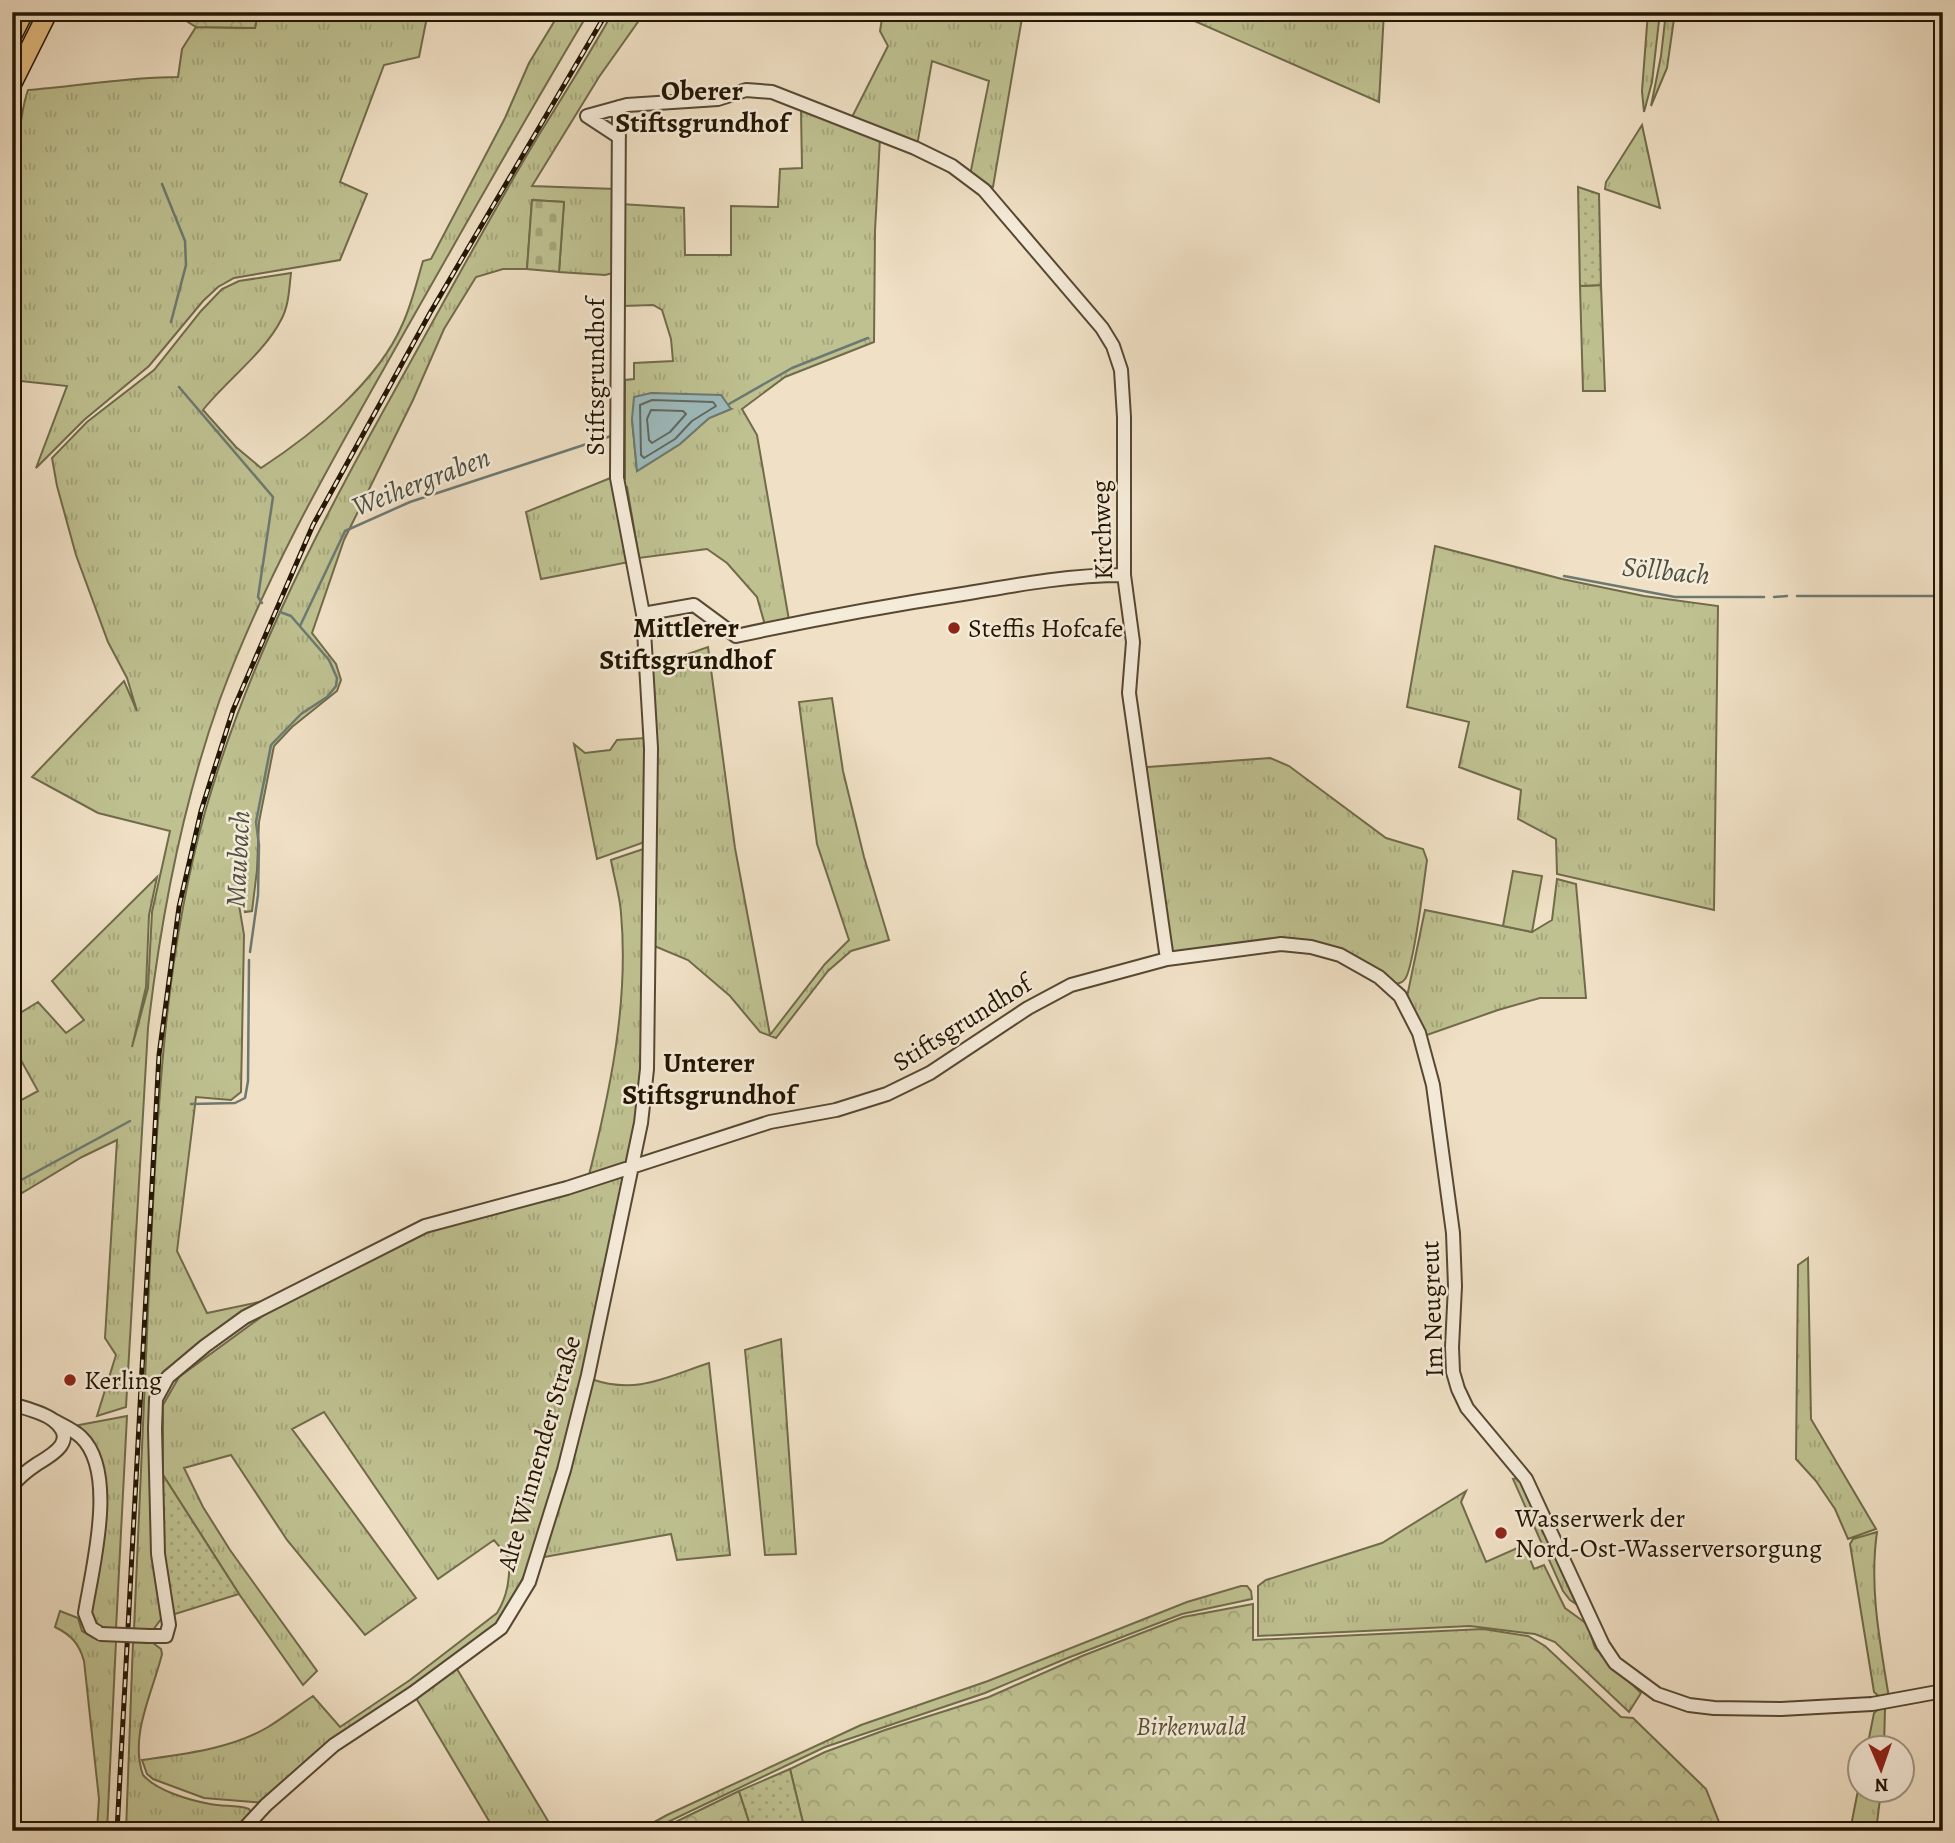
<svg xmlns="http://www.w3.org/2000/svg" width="1955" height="1843" font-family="Alegreya,serif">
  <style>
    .grass { fill: url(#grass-tufts); stroke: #706b4a; stroke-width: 2; fill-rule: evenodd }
    .forest { fill: url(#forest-crowns); stroke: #706b4a; stroke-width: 2 }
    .cemetery { fill: url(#cemetery-stones); stroke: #706b4a; stroke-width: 2 }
    .garden { fill: url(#garden-dots); stroke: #706b4a; stroke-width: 2 }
    .pitch { fill: #bfc191; stroke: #706b4a; stroke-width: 2 }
    .water { fill: #9dbbbd; stroke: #6c7972; stroke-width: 2 }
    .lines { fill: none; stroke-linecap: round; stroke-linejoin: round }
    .shore { stroke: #606860; stroke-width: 2 }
    .stream { stroke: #6c7972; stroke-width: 2.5 }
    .minor-casing { stroke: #564833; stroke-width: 16 }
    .highway-casing { stroke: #221502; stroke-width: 21 }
    .minor { stroke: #f5ebd9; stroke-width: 12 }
    .highway { stroke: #e8c082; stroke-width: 18 }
    .rail-casing { stroke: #221502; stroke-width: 5 }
    .rail { stroke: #f5ebd9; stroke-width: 2.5; stroke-dasharray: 8; stroke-linecap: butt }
    .minor-bridge-casing { stroke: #564833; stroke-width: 16; stroke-linecap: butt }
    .minor-bridge { stroke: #f5ebd9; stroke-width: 12 }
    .poi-dot { fill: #8f2418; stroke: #f5ebd9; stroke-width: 2.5 }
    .labels { text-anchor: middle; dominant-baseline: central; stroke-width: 5; stroke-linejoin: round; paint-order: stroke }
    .street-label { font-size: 26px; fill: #221502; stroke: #f5ebd9 }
    .poi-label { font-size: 26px; fill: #221502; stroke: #f5ebd9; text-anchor: start }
    .park-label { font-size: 26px; font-style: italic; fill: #595134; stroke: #f5ebd9 }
    .neighbourhood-label { font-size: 28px; font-weight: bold; fill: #221502; stroke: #f5ebd9 }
    .water-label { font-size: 28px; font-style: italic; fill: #4d4f43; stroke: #f5ebd9 }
  </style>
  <defs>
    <pattern id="grass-tufts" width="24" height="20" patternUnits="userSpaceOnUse" patternTransform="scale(1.75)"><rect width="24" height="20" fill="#bfc191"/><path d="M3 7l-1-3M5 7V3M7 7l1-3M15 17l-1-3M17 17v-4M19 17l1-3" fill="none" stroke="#a4a57b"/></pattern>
    <pattern id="forest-crowns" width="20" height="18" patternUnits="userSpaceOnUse" patternTransform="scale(1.75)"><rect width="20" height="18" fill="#bfc191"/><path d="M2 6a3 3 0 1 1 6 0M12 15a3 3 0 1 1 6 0" fill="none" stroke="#a4a57b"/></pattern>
    <pattern id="cemetery-stones" width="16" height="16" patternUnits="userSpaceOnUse" patternTransform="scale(1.75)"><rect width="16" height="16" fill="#bfc191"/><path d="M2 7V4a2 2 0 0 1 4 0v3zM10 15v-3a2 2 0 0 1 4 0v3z" fill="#a4a57b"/></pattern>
    <pattern id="garden-dots" width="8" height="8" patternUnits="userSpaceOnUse" patternTransform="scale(1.75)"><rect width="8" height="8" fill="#bfc191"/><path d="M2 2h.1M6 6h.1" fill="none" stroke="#a4a57b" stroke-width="1.8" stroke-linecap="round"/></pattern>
  </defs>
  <rect width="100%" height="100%" fill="#f0e0c5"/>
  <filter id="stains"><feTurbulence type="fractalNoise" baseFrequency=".00286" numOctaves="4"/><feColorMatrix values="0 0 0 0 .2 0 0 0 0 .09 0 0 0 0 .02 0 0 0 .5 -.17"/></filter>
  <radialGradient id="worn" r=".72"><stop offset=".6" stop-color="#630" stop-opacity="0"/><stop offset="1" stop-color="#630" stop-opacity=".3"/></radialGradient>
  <path class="grass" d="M258,12H428L419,57L384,65L340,182L367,194L340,260L234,278L218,287L203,301L149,366L84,420L36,468L67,386L12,380V155C22,133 20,112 28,90C78,86 128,77 178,77L182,49L196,27L255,28Z
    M560,12H589C525,118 465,226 404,333C337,452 267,571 220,699C182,805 161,916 148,1028L126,1407L97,1416L116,1355L105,1338L117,1140L82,1157L12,1199V1105L38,1091L12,1044V1018L38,1002L66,1033L84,1020L52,981L157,877L149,915L146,987L132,1047L148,988L152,912L170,831L98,813L32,777L124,681L137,711L127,678L108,642L76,555L57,486L52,458L87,422L154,370L201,311L222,289L239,281L291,273C289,289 289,306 281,320C265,352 225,382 203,410L236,447L261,468C313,434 378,382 403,323C412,303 417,281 423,261L431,259L505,118L529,63Z
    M613,12H645L599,77L532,186L615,189L613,273L605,275L559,272L564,202L532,200L527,269H503L476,277L444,329L413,400L344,540L312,633L336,664L341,680L337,691L292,727L274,746L259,822L257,870L252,911L245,912L243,897L238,899L244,935L241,1092L231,1100L196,1097L177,1251L207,1313L269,1300L162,1378L152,1391L149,1431L152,1557L164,1615L153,1630L134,1629C140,1508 145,1387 150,1266C157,1116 164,957 205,812C245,672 310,543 380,417C432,324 482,230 537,138C563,96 589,55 613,12Z
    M883,12H1023L993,187L982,184L970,175L989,81L932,61L917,146L850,121L888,46L880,31Z
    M1174,12H1384L1379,102Z
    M1648,12H1660L1652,82L1644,112L1642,91Z
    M1666,12H1675L1667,68L1651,106L1661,56Z
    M801,110L880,138L875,231L874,342L785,377L742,409L757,435L789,620L765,625L757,597L727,563L707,549L639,558L627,487L622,485V480L625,479V380L634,379V363L673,361L671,339L662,310L653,305L623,306L625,263L621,262V204L684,208L685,255H731V206L778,207L780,169L802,168ZM651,393L677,395L731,409L709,418L680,444L637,471L632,419Z
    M1642,125L1660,208L1605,189L1606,182Z
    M1601,285L1605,391H1583L1580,286Z
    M613,477L629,562L541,579L526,512Z
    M1435,546L1562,579L1644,596L1718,606L1714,910L1557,874L1556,839L1518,819L1521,790L1459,767L1469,722L1407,707Z
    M708,647L735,848L770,1035L825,964L849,940L817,844L799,702L832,698L843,771L864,857L889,940L851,951L828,971L776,1038L760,1032L730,996L688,960L652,945L650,667Z
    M645,738L646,836L642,843L597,859L574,744L585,753L610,750L617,740Z
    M1270,758L1289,766L1386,838L1423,849L1427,860C1424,880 1414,968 1405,979C1402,983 1400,983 1395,984L1328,948L1176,954L1171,950L1145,770L1148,767Z
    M643,849L646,850V990L639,1121L626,1165L588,1179C610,1092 629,1003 621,913C620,896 614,878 611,860Z
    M1557,879L1576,884L1586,998H1540L1498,1010L1424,1036L1407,997L1425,910L1532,932L1552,920Z
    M618,1176H624C612,1234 600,1291 588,1349C568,1444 547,1541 499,1626L265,1803L204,1798L153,1779L147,1774L142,1760C184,1754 231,1749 268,1727C283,1718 298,1706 313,1696L340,1727L410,1680L497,1613C508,1595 509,1580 510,1559L494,1540L438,1579L324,1412L292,1429L416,1598L365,1635L287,1540L231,1455L184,1468L203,1507L230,1550L317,1671L303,1685L239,1594L163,1475V1405L179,1377L279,1304L426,1232Z
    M1808,1258L1811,1419L1876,1529L1848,1539L1835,1509L1816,1481L1796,1459L1798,1265Z
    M781,1339L796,1554L765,1555L745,1350Z
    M709,1363L730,1555L677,1560L671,1534L539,1558L591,1379C637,1395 666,1377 709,1363Z
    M127,1416L116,1629C101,1629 97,1627 91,1613L107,1499L100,1468L79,1425Z
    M1517,1478L1521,1480L1576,1604L1570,1600L1563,1591L1513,1479Z
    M1466,1491L1461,1502L1486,1562L1524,1545L1534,1569L1544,1565L1565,1608L1587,1624L1595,1648L1641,1693L1629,1712L1555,1642L1535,1634L1470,1626L1258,1636V1586L1266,1580L1382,1543Z
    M1877,1532C1869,1588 1880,1642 1889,1698H1881L1874,1692L1850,1544L1853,1539Z
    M1241,1586H1247L1251,1591L1252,1599L1182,1614L1065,1659L985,1693L825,1747L649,1831H638L667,1815L861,1725L988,1681L1187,1602Z
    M60,1611L78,1618L82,1631L94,1638L116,1641L107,1831H97L99,1799L84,1661C79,1643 71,1635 55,1627Z
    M133,1642L153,1643L161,1649L162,1654C153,1692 129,1735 143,1775C157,1791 189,1800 210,1804C223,1807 237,1804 249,1809L252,1814L238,1831H126Z
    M454,1664L554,1831H495L413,1693Z
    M1880,1708H1885L1884,1748H1867L1874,1713Z
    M1860,1780V1790L1881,1791L1876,1831H1850Z"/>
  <path class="forest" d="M172,12H258L255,28L196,27Z
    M1253,1604V1640L1483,1629L1528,1636L1545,1646L1621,1717L1633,1718L1706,1789L1719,1822L1716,1831H805L790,1769L825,1752L885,1730L989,1697L1082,1656L1183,1617Z
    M739,1791L752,1831H657Z"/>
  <path class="cemetery" d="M532,200L564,202L559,272L527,269Z"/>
  <path class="garden" d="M1578,187L1599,194L1601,285L1580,286Z
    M163,1475L239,1594L172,1615L164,1555L160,1477Z
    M790,1769L805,1831H752L739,1791Z"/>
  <path class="pitch" d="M1513,871L1542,876L1532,932L1503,926Z"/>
  <path class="water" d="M651,393L721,395L731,409L709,418L680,444L637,471L632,419L634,397Z"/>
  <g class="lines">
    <path class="shore" d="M652,400L713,402L716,406L692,421L675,439L644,458L641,455L640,405Z
      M651,410L683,411L686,414L670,432L652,443L649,440L647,419Z"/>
    <path class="stream" d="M162,184L185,241L186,265L171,322
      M179,387L273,497L258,597L262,603
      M729,404L792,368L868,338
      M1564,576L1675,597H1764
      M1797,596H1943
      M1774,597L1787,596
      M300,626L345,531L410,502L611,436
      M250,952L258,895L259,845L256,822L271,745L301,714L327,697L336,686L337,678L329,660L291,616L280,612
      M191,1104L235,1103L245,1098L248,1081L249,960
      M12,1185L130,1121"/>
    <g class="minor-casing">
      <path id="minor" d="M587,116L627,105L718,99L746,90L772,92L915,148L952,166L984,190L1102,328L1113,346L1121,370L1124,417V575L1133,642L1129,693L1167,959
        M587,116L619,137
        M643,614L694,605L736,636C814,619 891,605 969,593C1021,584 1072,575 1124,575
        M12,1404C24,1408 43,1412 53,1420C78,1440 54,1454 37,1464C28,1470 19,1477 12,1486
        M53,1420C62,1425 74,1430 81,1437C118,1472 92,1569 85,1613L91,1628L101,1634
        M149,1636H166L169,1625L158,1554L155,1429L156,1399L168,1377L205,1346L245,1317L425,1226L567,1188L770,1122L836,1110L887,1094L930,1073L1028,1008L1071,985L1167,959L1281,944L1311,947L1340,955L1379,977L1400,996L1419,1033L1433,1085L1453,1233L1455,1286L1452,1347L1453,1372L1458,1389L1467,1408L1526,1479L1603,1645L1615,1663L1657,1694L1689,1705L1714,1708L1781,1709L1872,1704L1943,1691
        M242,1831L266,1805L334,1745L413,1693L501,1628L529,1582L564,1470L588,1375L641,1123L647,1069L651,748L643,614L617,478L619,107"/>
    </g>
    <g class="highway-casing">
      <path id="highway" d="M12,36L24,12
        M12,84L48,12"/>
    </g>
    <use href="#minor" class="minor"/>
    <use href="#highway" class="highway"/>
    <g class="rail-casing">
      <path id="rail" d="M117,1831L159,1055L179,907L201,811L233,710L313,525L430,313L607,12"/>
    </g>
    <use href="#rail" class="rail"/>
    <g class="minor-bridge-casing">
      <path id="minor-bridge" d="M101,1634L149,1636"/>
    </g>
    <use href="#minor-bridge" class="minor-bridge"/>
  </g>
  <g class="poi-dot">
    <circle cx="954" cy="628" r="7"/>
    <circle cx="70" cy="1380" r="7"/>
    <circle cx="1501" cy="1533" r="7"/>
  </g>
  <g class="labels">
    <g class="street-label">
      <text transform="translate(595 377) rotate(-90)">Stiftsgrundhof</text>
      <text transform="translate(1102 530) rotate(-92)">Kirchweg</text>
      <text transform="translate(962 1023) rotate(-32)">Stiftsgrundhof</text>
      <text transform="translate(1432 1309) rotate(-92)">Im Neugreut</text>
      <text transform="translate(539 1453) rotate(-74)">Alte Winnender Straße</text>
    </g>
    <g class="poi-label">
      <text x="968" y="628">Steffis Hofcafe</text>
      <text x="84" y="1380">Kerling</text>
      <text x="1515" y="1518">Wasserwerk der<tspan x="1515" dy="30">Nord-Ost-Wasserversorgung</tspan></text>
    </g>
    <g class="park-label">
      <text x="1191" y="1726">Birkenwald</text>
    </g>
    <g class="neighbourhood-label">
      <text x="702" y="91">Oberer<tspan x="702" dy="32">Stiftsgrundhof</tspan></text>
      <text x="686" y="628">Mittlerer<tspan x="686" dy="32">Stiftsgrundhof</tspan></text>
      <text x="709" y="1063">Unterer<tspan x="709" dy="32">Stiftsgrundhof</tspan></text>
    </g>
    <g class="water-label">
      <text transform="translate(421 482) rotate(-21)">Weihergraben</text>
      <text transform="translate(1666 571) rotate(6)">Söllbach</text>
      <text transform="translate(238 859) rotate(-87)">Maubach</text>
    </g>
  </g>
  <rect width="1955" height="1843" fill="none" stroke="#f0e0c5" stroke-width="42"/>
  <rect x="14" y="14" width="1927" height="1815" fill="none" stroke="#221502" stroke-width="3.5"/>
  <rect x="21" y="21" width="1913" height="1801" fill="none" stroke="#221502" stroke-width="2"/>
  <g transform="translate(1881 1769) rotate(178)"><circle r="33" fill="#f5ebd9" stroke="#a19583" stroke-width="2"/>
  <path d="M0-5L12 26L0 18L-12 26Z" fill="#8f2418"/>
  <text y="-10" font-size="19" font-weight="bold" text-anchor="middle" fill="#221502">N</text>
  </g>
  <rect width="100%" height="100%" filter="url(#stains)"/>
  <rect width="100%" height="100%" fill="url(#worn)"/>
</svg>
